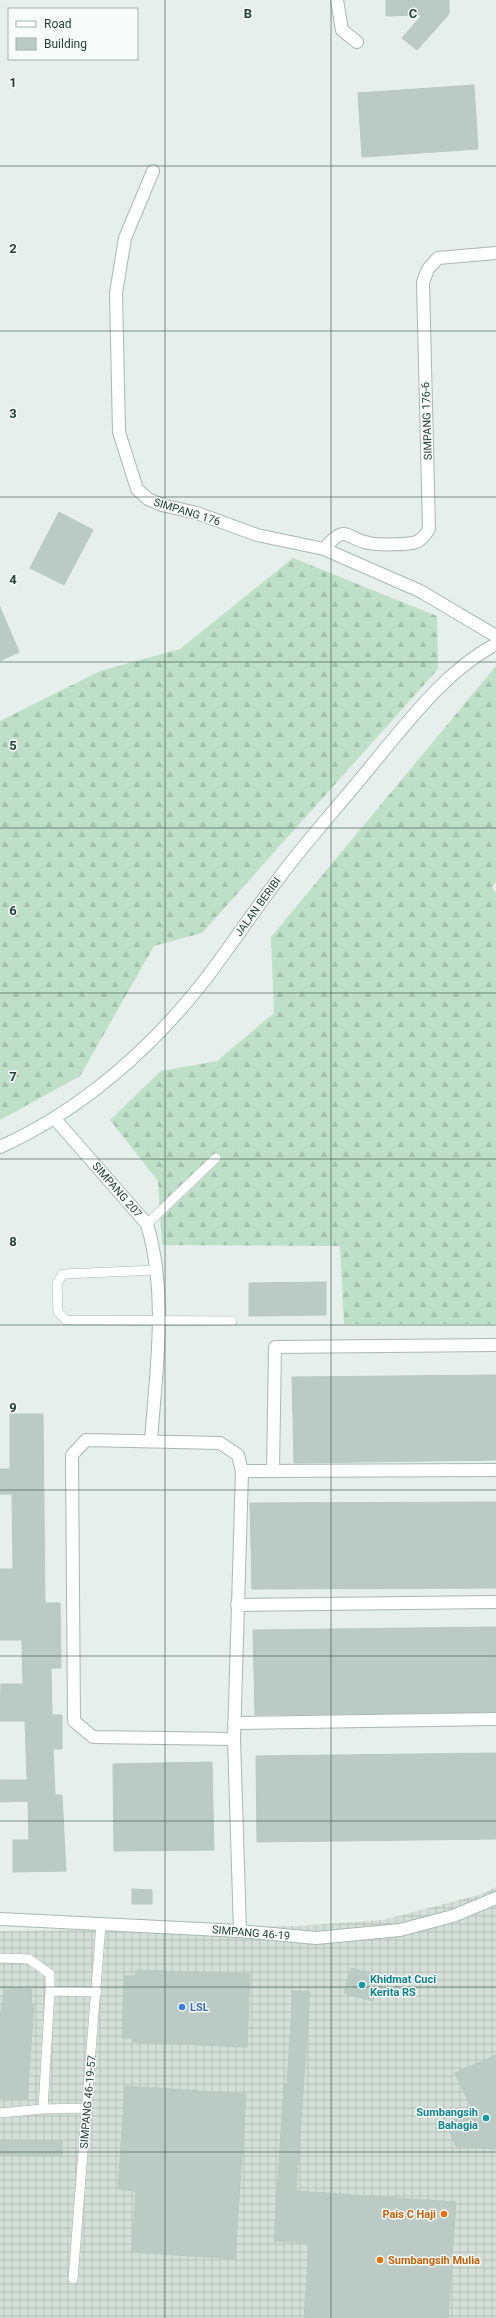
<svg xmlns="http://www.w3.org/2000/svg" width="496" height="2318" font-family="Roboto,sans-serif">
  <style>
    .industrial { fill: url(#industrial-grid) }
    .forest { fill: url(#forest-firs) }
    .building { fill: #bbcac4; stroke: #b8c9c2 }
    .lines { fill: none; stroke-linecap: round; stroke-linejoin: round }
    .lane-casing { stroke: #a8b8b2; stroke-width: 10 }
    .street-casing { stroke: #a8b8b2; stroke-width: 14 }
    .secondary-casing { stroke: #a4bbb3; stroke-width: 14 }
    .lane { stroke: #fff; stroke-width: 9 }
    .street { stroke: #fff; stroke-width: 12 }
    .secondary { stroke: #fff; stroke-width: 12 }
    .grid { fill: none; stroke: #24423a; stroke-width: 1; stroke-opacity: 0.55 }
    .culture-dot { fill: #0f9aa8; stroke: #f7fbf9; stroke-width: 1.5 }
    .shop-dot { fill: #3f7fe0; stroke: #f7fbf9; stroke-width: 1.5 }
    .food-dot { fill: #e8710a; stroke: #f7fbf9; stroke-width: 1.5 }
    .labels { text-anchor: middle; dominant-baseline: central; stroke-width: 3; stroke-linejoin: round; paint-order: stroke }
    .street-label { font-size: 11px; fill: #24423a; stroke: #f7fbf9 }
    .culture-label { font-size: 11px; font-weight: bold; fill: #0d838f; stroke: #f7fbf9; text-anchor: start }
    .shop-label { font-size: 11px; font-weight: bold; fill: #366cbe; stroke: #f7fbf9; text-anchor: start }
    .food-label { font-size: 11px; font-weight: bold; fill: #c56008; stroke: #f7fbf9; text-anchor: end }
    .grid-label { font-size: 13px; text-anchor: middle; font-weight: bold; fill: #24423a; stroke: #f7fbf9; stroke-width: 3; stroke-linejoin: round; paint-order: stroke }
  </style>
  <defs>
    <pattern id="industrial-grid" width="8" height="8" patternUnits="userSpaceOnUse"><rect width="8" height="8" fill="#d4dfda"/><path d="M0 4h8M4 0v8" fill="none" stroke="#b6c1bc"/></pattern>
    <pattern id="forest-firs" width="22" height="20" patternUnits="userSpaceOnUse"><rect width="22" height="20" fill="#bfe0c8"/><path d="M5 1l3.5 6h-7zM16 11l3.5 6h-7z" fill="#a4c1ad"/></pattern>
  </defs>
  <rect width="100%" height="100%" fill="#e6efeb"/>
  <path class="industrial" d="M496,1887V2318H0V1931L295,1926L383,1920L482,1894Z"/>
  <path class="forest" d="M293,558L437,616L438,669L202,933L154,946L80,1076L0,1120V721L100,671L180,649Z
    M496,666V882L492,887L496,893V1324H344L340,1246L162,1245L158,1181L110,1120L161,1071L217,1061L274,1013L271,937Z"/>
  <path class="building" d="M386,0H449V14L417,50L402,38L422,15L386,16Z
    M474,85L478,149L362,157L358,93Z
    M59,512L93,530L64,585L30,568Z
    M0,607L19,652L0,661Z
    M326,1282V1315L249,1316V1283Z
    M496,1375V1460L294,1463L292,1377Z
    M10,1414H43L45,1603H60L61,1668H51L52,1715H62V1749H53L55,1795H62L66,1871L13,1872V1840H29L28,1801L0,1802V1780H27L25,1721H0L1,1684H23L22,1640H0V1569H13L12,1494H0V1469H10Z
    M496,1502V1588L252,1589L250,1503Z
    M496,1627V1712L255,1715L253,1630Z
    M496,1753V1839L257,1842L256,1756Z
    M212,1762L214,1850L114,1851L113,1764Z
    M132,1889L152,1890V1904H132Z
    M351,1968L380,1976L373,2001L344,1993Z
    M136,1970L250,1974L247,2047L133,2042V2038H122L124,1976H135Z
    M5,1987L32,1989L31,2004H34L27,2100L0,2098V2017Z
    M293,1991L310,1992L296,2191L456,2202L448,2318H304L309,2243L274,2241L284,2084L287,2085Z
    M496,2055V2149L456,2146L446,2123L473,2111L455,2073Z
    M125,2086L246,2094L235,2259L132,2252L136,2191L118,2189Z
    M0,2140L62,2141V2156L0,2155Z"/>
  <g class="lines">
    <g class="lane-casing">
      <path id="lane" d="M147,1224L216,1158
        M156,1270L63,1274L57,1283L58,1312L66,1320L232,1321
        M0,1958L29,1959L50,1974V1991L97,1992
        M43,2109L50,1991
        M0,2113L43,2109L87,2108
        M73,2279L101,1924"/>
    </g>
    <g class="street-casing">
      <path id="street" d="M337,0L342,30L357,42
        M153,171L125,238L116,293L119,432L137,489L148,499L162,505L197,513L257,535L324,549L420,591L496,636
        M324,549C347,522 345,539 369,543C377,545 409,545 416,542C422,540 426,534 429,529L423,282L428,269L438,258L496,253
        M55,1119L147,1224C168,1295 156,1369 151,1441
        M242,1471L496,1470
        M273,1471L275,1347L496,1345
        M237,1605L496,1602
        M234,1723L496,1719
        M234,1739L93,1737L74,1721L72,1455L86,1440L220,1443L238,1455L242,1471L234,1739L240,1931"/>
    </g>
    <g class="secondary-casing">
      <path id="secondary" d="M0,1147C80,1111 150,1050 204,981C231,946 255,909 282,874C310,837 342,802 371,766C408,722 445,671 496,644
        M0,1919L240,1931L316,1938L400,1930L453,1916L496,1898"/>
    </g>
    <use href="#lane" class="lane"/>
    <use href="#street" class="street"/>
    <use href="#secondary" class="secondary"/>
  </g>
  <path class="grid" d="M165,0V2318M331,0V2318M0,166H496M0,331H496M0,497H496M0,662H496M0,828H496M0,993H496M0,1159H496M0,1325H496M0,1490H496M0,1656H496M0,1821H496M0,1987H496M0,2152H496"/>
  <g class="culture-dot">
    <circle cx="362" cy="1985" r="4"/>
    <circle cx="486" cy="2118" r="4"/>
  </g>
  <circle class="shop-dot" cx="182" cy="2007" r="4"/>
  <g class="food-dot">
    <circle cx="444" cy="2214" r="4"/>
    <circle cx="380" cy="2260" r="4"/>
  </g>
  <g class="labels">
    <g class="street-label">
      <text transform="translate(427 421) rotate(-92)">SIMPANG 176-6</text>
      <text transform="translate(187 512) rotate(17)">SIMPANG 176</text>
      <text transform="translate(258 907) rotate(-54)">JALAN BERIBI</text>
      <text transform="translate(117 1190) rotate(49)">SIMPANG 207</text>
      <text transform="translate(251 1933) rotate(5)">SIMPANG 46-19</text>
      <text transform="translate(88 2102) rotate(-85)">SIMPANG 46-19-57</text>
    </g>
    <g class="culture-label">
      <text x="370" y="1979">Khidmat Cuci<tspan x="370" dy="13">Kerita RS</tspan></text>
      <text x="478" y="2112" text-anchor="end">Sumbangsih<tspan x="478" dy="13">Bahagia</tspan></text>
    </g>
    <g class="shop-label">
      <text x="190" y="2007">LSL</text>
    </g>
    <g class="food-label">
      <text x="436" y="2214">Pais C Haji</text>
      <text x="388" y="2260" text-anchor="start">Sumbangsih Mulia</text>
    </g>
  </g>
  <g class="grid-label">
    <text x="248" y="18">B</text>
    <text x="413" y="18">C</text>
    <text x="13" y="87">1</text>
    <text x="13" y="253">2</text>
    <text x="13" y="418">3</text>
    <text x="13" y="584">4</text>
    <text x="13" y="750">5</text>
    <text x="13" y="915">6</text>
    <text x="13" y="1081">7</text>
    <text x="13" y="1246">8</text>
    <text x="13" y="1412">9</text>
  </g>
  <rect x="8" y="8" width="130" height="52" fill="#f7fbf9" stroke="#a3b1ad"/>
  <rect x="16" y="21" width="20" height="6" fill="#ffffff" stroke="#a3b1ad"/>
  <text x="44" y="28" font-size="12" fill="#24423a">Road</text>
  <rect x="16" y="38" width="20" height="12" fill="#bbcac4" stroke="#a3b1ad"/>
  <text x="44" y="48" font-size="12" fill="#24423a">Building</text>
</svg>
